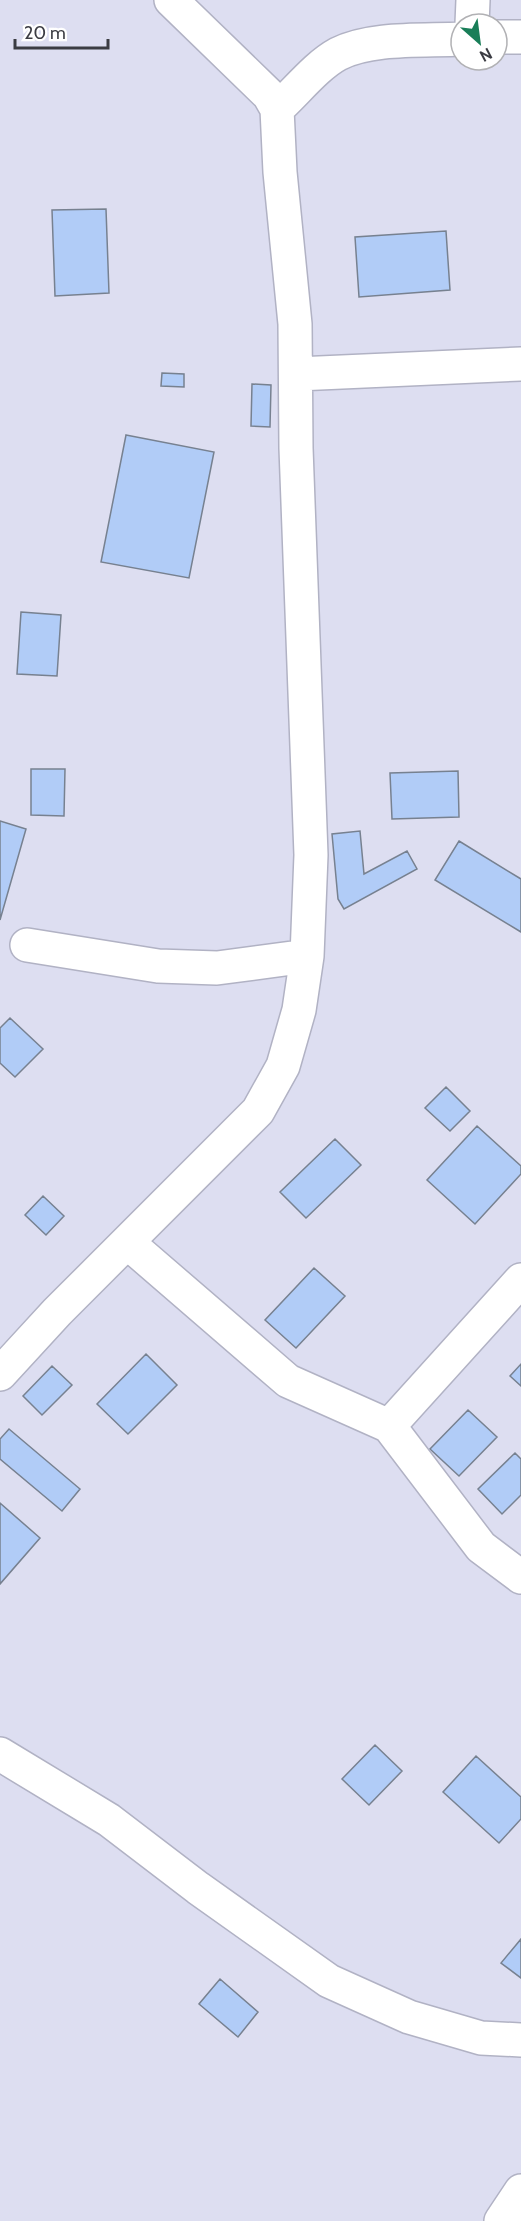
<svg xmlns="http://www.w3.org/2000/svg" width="521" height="2221" font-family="Cabin,sans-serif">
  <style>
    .building { fill: #b1ccf7; stroke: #778190; stroke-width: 1.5 }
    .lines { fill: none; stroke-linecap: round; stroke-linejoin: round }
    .minor-casing { stroke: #b1b2c4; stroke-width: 36 }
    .minor { stroke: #fff; stroke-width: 33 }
  </style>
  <rect width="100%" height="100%" fill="#dddef1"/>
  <path class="building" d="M106,209L109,293L55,296L52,210Z
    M446,231L450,290L359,297L355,237Z
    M162,373L184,374V387L161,386Z
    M252,384L271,385L270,427L251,426Z
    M126,435L214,452L189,578L101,562Z
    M21,612L61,615L57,676L17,674Z
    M31,769H65L64,816L31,815Z
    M458,771L459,817L392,819L390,773Z
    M0,821L26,829L0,920Z
    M360,831L364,874L407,851L417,869L344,909L338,899L332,834Z
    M459,841L521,879V932L435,880Z
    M10,1018L43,1049L15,1077L0,1063V1028Z
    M446,1087L470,1111L450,1131L425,1108Z
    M477,1126L521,1166V1174L475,1224L427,1180Z
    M335,1139L361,1165L306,1218L280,1192Z
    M43,1196L64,1216L46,1235L25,1215Z
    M314,1268L345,1296L296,1348L265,1320Z
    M146,1354L177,1385L128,1434L97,1404Z
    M521,1364V1386L510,1376Z
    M52,1366L72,1385L42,1415L23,1396Z
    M468,1410L497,1437L459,1476L430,1449Z
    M9,1429L80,1489L62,1511L0,1459V1439Z
    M515,1453L521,1459V1495L502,1514L478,1489Z
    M0,1503L40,1538L0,1584Z
    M375,1745L402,1771L369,1805L342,1779Z
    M476,1756L521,1797V1819L499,1843L443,1792Z
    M521,1939V1978L501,1963Z
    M220,1979L258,2012L238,2037L199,2004Z"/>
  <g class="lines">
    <g class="minor-casing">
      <path id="minor" d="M472,24L473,0
        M497,37H521
        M277,109C296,92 316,66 338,54C371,37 424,41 461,39
        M297,374L521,364
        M27,945L158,966L217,968L307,956
        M127,1242L288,1381L389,1426L481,1547L521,1577
        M0,1374L57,1312L258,1111L283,1066L299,1010L307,956L311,855L296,448L295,324L280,172L277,109L269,95L171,0
        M389,1426L521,1280
        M0,1754L109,1820L198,1888L329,1981L409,2017L481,2038L521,2040
        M501,2221L521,2191"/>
    </g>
    <use href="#minor" class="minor"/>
  </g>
  <g transform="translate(479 42) rotate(152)"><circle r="28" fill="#ffffff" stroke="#b1b1b4" stroke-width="1.5"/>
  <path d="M0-4.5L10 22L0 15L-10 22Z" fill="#197e58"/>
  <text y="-9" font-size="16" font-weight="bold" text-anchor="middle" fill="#3b3c43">N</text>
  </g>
  <path d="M15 39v9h93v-9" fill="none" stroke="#3b3c43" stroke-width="3"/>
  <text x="24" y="39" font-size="18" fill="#3b3c43" stroke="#ffffff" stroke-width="4.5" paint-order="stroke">20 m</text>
</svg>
